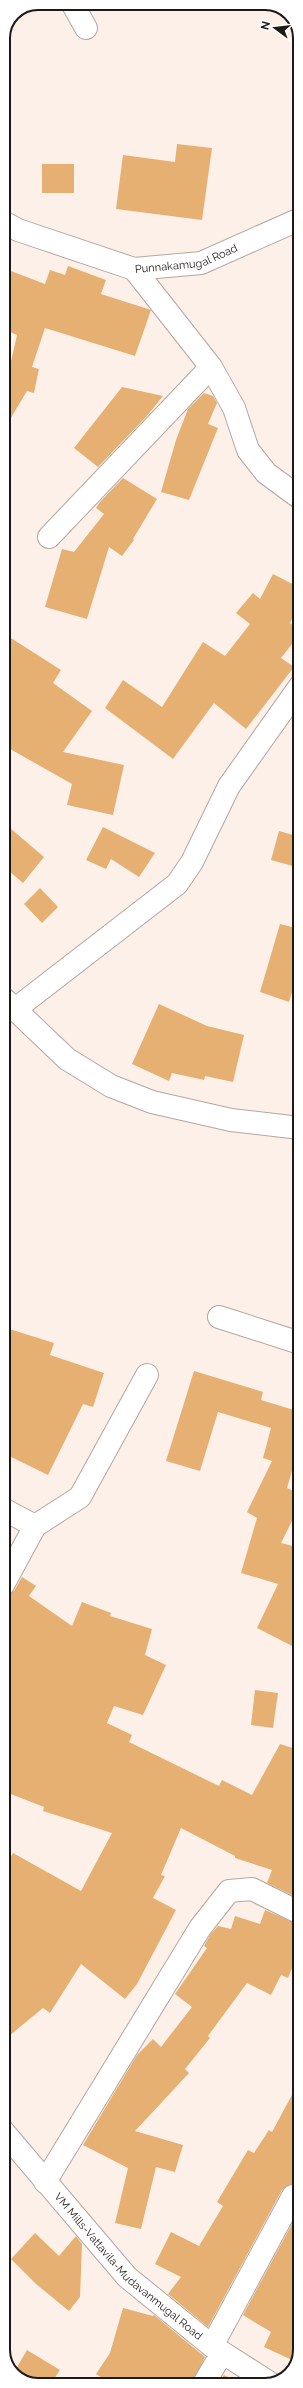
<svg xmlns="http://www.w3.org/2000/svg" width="303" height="2388" font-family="Raleway,sans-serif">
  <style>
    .building { fill: #e5b072 }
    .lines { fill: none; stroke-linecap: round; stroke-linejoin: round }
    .minor-casing { stroke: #b3a7a1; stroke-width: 24 }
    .tertiary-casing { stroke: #b3a7a1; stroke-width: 24 }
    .minor { stroke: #fff; stroke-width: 22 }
    .tertiary { stroke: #fff; stroke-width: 22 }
    .labels { text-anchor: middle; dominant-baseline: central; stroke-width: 3.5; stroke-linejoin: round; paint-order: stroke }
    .street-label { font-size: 11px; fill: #1d1916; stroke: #fff }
    .rim { fill: none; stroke: #1d1916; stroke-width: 2 }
  </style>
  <rect width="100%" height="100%" fill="#fdf0e9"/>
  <path class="building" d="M177,144L212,148L202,220L116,209L123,155L175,162Z
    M42,164H74V193H42Z
    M68,266L106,280L101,294L151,310L135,356L45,328L32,367L39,369L34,393L27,391L3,431V396L17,335L3,329V268L45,284L50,270L65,275Z
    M122,387L163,396L146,417L98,467L74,448Z
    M204,393L213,396L217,403L208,424L218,428L189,500L161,492L176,440L188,409Z
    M123,478L157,499L133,539L134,540L122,556L109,547L87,619L45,607L62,549L74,552L104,514L96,508L100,502Z
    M273,574L300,588V603L290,623L300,631V634L281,658L294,667L246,729L214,703L173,759L105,708L123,680L162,707L203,642L225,656L250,624L236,613L253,593L260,599Z
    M3,633L61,670L53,683L92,711L63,752L124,765L113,815L67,805L72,784L3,745Z
    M3,822L44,857L23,883L3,866Z
    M103,827L155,853L139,877L111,859L106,869L86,860Z
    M279,831L300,837V868L271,860Z
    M40,888L58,907L42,923L24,904Z
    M280,924L300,929V966L289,1002L260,992Z
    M159,1004L207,1026L244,1035L233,1082L205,1076L204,1080L172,1073L169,1081L132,1064Z
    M3,1327L54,1343L50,1355L104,1373L93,1407L83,1404L48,1475L3,1453Z
    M194,1371L263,1392L261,1400L297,1411L300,1408V1443L287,1488L300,1494V1505L281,1543L297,1547L300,1540V1650L257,1628L278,1584L241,1573L257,1518L247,1512L272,1461L263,1458L271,1428L218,1412L200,1471L166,1461Z
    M22,1577L36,1586L29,1596L72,1626L82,1602L111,1613L110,1616L152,1629L145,1655L166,1665L143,1715L114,1706L107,1723L132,1735L129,1742L219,1786L222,1780L252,1795L280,1744L299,1750L292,1774L300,1778V1899L267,1883L272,1870L235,1858V1856L181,1828L161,1875L165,1876L153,1898L176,1910L137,1984L125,1999L81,1964L50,2013L43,2008L3,2041V1871L13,1853L81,1891L112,1833L43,1811L44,1807L3,1791V1597L14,1591Z
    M255,1690L278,1693L273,1728L251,1725Z
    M265,1910L300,1925V1949L288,1978L281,1975L271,1995L247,1983L208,2036L210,2038L185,2069L189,2073L135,2131L183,2145L175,2172L156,2167L141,2229L115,2223L128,2168L83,2145L137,2055L153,2039L161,2047L192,2007L175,1994L207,1948L204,1946L210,1935L218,1926L231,1929L235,1916L260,1924Z
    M300,2080V2186L292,2184L282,2190L208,2327L168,2294L181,2277L155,2264L171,2232L199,2246L223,2206L217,2202L248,2150L254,2153L269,2130L272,2132Z
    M300,2209V2344L292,2360L264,2347L271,2332L243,2315Z
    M35,2233L59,2256L76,2236L82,2244L80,2297L69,2311L36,2284L11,2259Z
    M123,2308L153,2316L154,2315L205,2357L191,2385H109V2382L96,2374L110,2353Z
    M27,2350L60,2370L50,2385H34L13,2374Z
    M224,2375L244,2385H218Z"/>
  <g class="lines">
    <g class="minor-casing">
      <path id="minor" d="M72,3L86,28
        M134,269L211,367L234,408L248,450L266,473L300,498
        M49,537L211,367
        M3,998L67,1059L111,1086L152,1102L231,1120L300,1128
        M14,1010L177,884L192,862L229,786L300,686
        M219,1317L300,1343
        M3,1509L35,1526
        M3,1585L35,1526L80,1497L147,1375
        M45,2182L200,1928L229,1891L252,1889L300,1913
        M212,2346L293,2196
        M203,2385L222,2353"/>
    </g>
    <g class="tertiary-casing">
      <g id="tertiary">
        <path id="s1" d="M3,222L18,230L134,269L201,263L300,219"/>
        <path id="s2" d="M3,2131L127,2277L212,2346L270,2383"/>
      </g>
    </g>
    <use href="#minor" class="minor"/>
    <use href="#tertiary" class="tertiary"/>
  </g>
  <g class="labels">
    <g class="street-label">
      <text stroke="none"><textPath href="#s1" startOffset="193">Punnakamugal Road</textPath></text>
      <text stroke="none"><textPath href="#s2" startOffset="185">VM Mills-Vattavila-Mudavanmugal Road</textPath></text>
    </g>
  </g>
  <path d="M0 0H303V2388H0ZM38 10H265A28 28 0 0 1 293 38V2350A28 28 0 0 1 265 2378H38A28 28 0 0 1 10 2350V38A28 28 0 0 1 38 10Z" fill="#fff" fill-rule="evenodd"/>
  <path class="rim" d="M38 10H265A28 28 0 0 1 293 38V2350A28 28 0 0 1 265 2378H38A28 28 0 0 1 10 2350V38A28 28 0 0 1 38 10Z"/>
  <g transform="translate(275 28) rotate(285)" stroke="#ffffff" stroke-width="3" paint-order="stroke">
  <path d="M0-3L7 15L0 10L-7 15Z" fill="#1d1916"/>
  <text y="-6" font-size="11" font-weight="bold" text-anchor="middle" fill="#1d1916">N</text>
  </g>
</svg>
